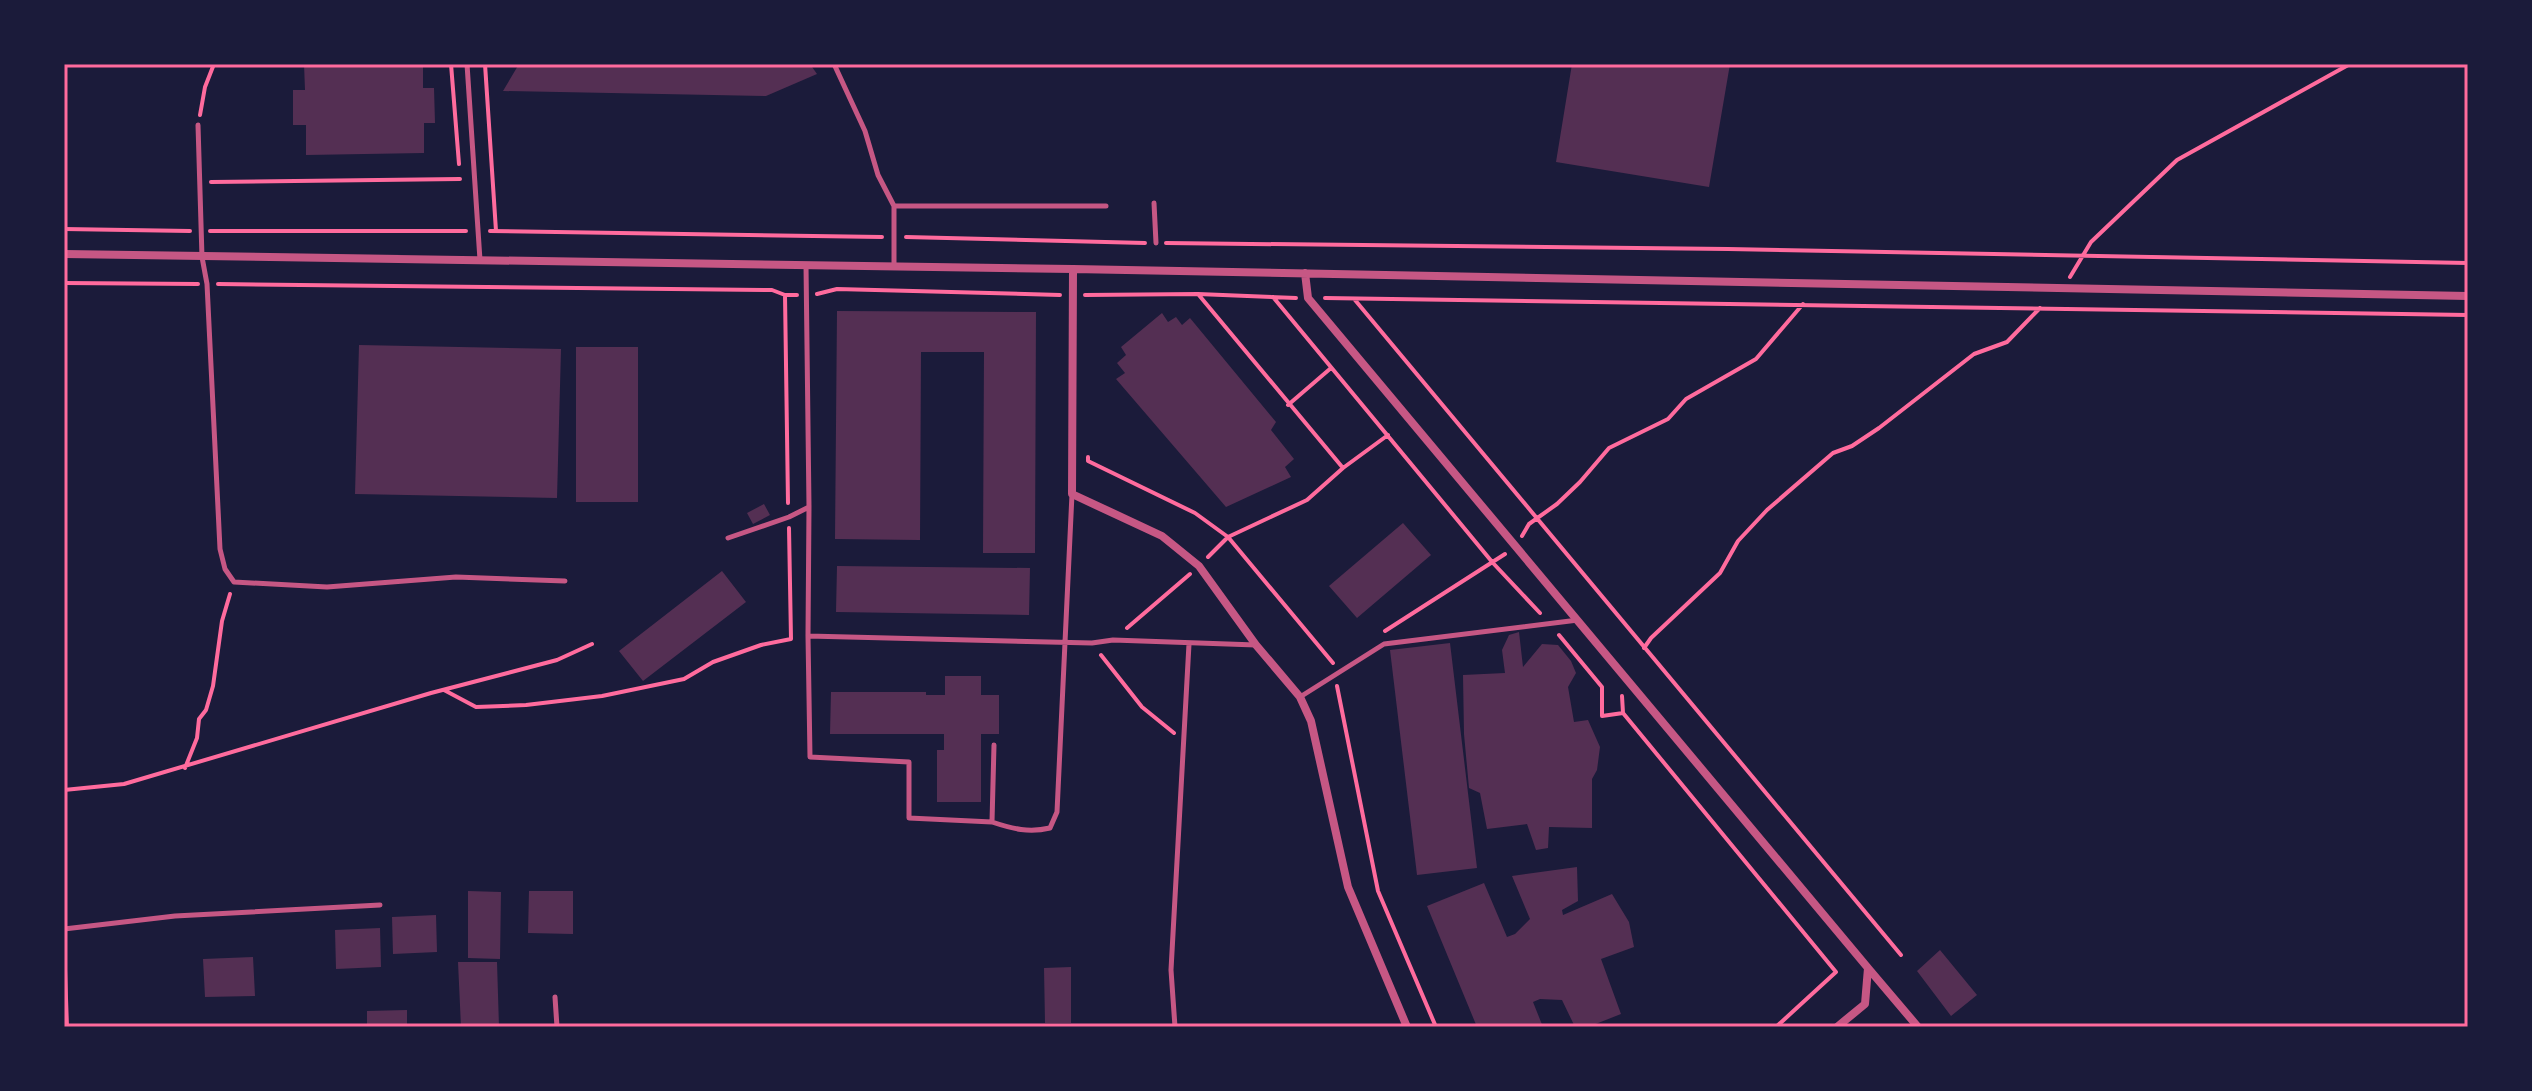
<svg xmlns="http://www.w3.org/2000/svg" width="2532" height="1091" font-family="'Roboto Serif',serif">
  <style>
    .building { fill: #542f53 }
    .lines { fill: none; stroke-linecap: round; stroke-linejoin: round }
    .path { stroke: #ff6b9d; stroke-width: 4 }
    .service { stroke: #c65784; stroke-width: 5 }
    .minor { stroke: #c65784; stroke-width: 8 }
    .neatline { fill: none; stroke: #ff6b9d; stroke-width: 3 }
  </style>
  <rect width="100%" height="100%" fill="#1b1b3a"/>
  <path class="building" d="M304,64H423V88H434L435,123H424V153L306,155V125H293V90H305Z
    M519,64H810L817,74L766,96L503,91Z
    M1572,64H1730L1709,187L1556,162Z
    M837,311L1036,312L1035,553H983L984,352H921L920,540L835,539Z
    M1162,313L1168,322L1176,317L1182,325L1190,318L1276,422L1271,430L1294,459L1285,467L1291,477L1226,507L1116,379L1125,373L1117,363L1126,355L1121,347Z
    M359,345L561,349L557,498L355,494Z
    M576,347H638V502H576Z
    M764,504L770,515L753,524L747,513Z
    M1403,523L1431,555L1357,618L1329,586Z
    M837,566L1030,568L1029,615L836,612Z
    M722,571L746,602L643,681L619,651Z
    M1519,632L1523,667L1542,644L1558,645L1571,661L1576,673L1568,687L1574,722L1588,720L1600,747L1597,770L1592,779V828L1549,827L1548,848L1536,850L1527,824L1487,829L1480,793L1469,788L1464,734L1463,675L1505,673L1502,650L1509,635Z
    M1450,643L1477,868L1417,875L1390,650Z
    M945,676H981V695H999V734H981V802H937V750H944V734H830L831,692H926V695H945Z
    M1577,867L1578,901L1562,910L1563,915L1612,894L1629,922L1634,947L1601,959L1621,1014L1588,1027H1575L1562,1000L1540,999L1533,1002L1543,1027H1477L1427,906L1484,883L1507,937L1515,934L1530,919L1512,876Z
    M468,891L501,892L500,959L468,958Z
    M529,891H573V934L528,933Z
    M436,915L437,952L393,954L392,917Z
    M380,928L381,967L336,969L335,930Z
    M1940,950L1977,995L1951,1016L1917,971Z
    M253,957L255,996L205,997L203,959Z
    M458,962H497L499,1027H461Z
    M1071,967V1023H1045L1044,968Z
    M407,1010V1027H367V1011Z"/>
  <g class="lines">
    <path class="path" d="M451,64L459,164
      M485,64L496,231
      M200,115L205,87L214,64
      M211,182L460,179
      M64,229L190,231
      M210,231H466
      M490,231L882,237
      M906,237L1145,243
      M1166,243L1728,249L2468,263
      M2070,277L2091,242L2177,160L2350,64
      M64,283L198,284
      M218,284L772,290L785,295H797
      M817,294L837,289L1060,295
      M1198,294L1343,468L1388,435
      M785,295L788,503
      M1085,295L1198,294L1296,298
      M1273,297L1493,563L1540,613
      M1325,298L2468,315
      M1355,300L1901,955
      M1288,405L1331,368
      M1088,457V461L1195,513L1228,537L1208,557
      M1522,536L1529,524L1557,504L1580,482L1609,448L1668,419L1686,399L1756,359L1803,304
      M1127,628L1190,574
      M1385,631L1505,554
      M1559,635L1602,687V716L1623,713
      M1644,648L1651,638L1720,573L1738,541L1767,510L1833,453L1852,446L1879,428L1974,354L2007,342L2040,308
      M1101,655L1142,707L1174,733
      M1333,663L1228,537L1307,500L1343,468
      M1337,686L1378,891L1436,1027
      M444,690L476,707L526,705L602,696L684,679L713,662L761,645L791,639L789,528
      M1622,696L1623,713L1836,972L1776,1027
      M185,768L197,738L199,719L206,710L213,686L222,621L230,594
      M64,790L124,784L431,693L557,660L592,644
      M64,941L67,1027"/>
    <path class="service" d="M467,64L480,260
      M834,64L865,131L878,175L894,206V266
      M198,125L202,257L207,284L220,549L225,569L234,582L327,587L456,577L565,581
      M1154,203L1156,243
      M894,206H1106
      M809,507L808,636L1092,643L1113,640L1256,645
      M728,538L789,517L809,507L806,265
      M808,636L810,757L909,762V818L992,822L994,745
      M1300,697L1384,644L1578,620
      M992,822C1013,829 1029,833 1050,828L1057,812L1072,494
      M64,929L175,916L380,905
      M555,997L557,1027
      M1175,1027L1171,970L1189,644"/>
    <path class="minor" d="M64,254L1073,269L2468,296
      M1073,269L1072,494L1162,536L1199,566L1256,645L1300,697L1311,721L1348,887L1407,1027
      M1305,273L1308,298L1868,968L1865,1004L1837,1027
      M1868,968L1918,1027"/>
  </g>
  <rect width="2532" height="1091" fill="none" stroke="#1b1b3a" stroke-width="132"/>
  <rect x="66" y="66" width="2400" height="959" class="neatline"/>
</svg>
